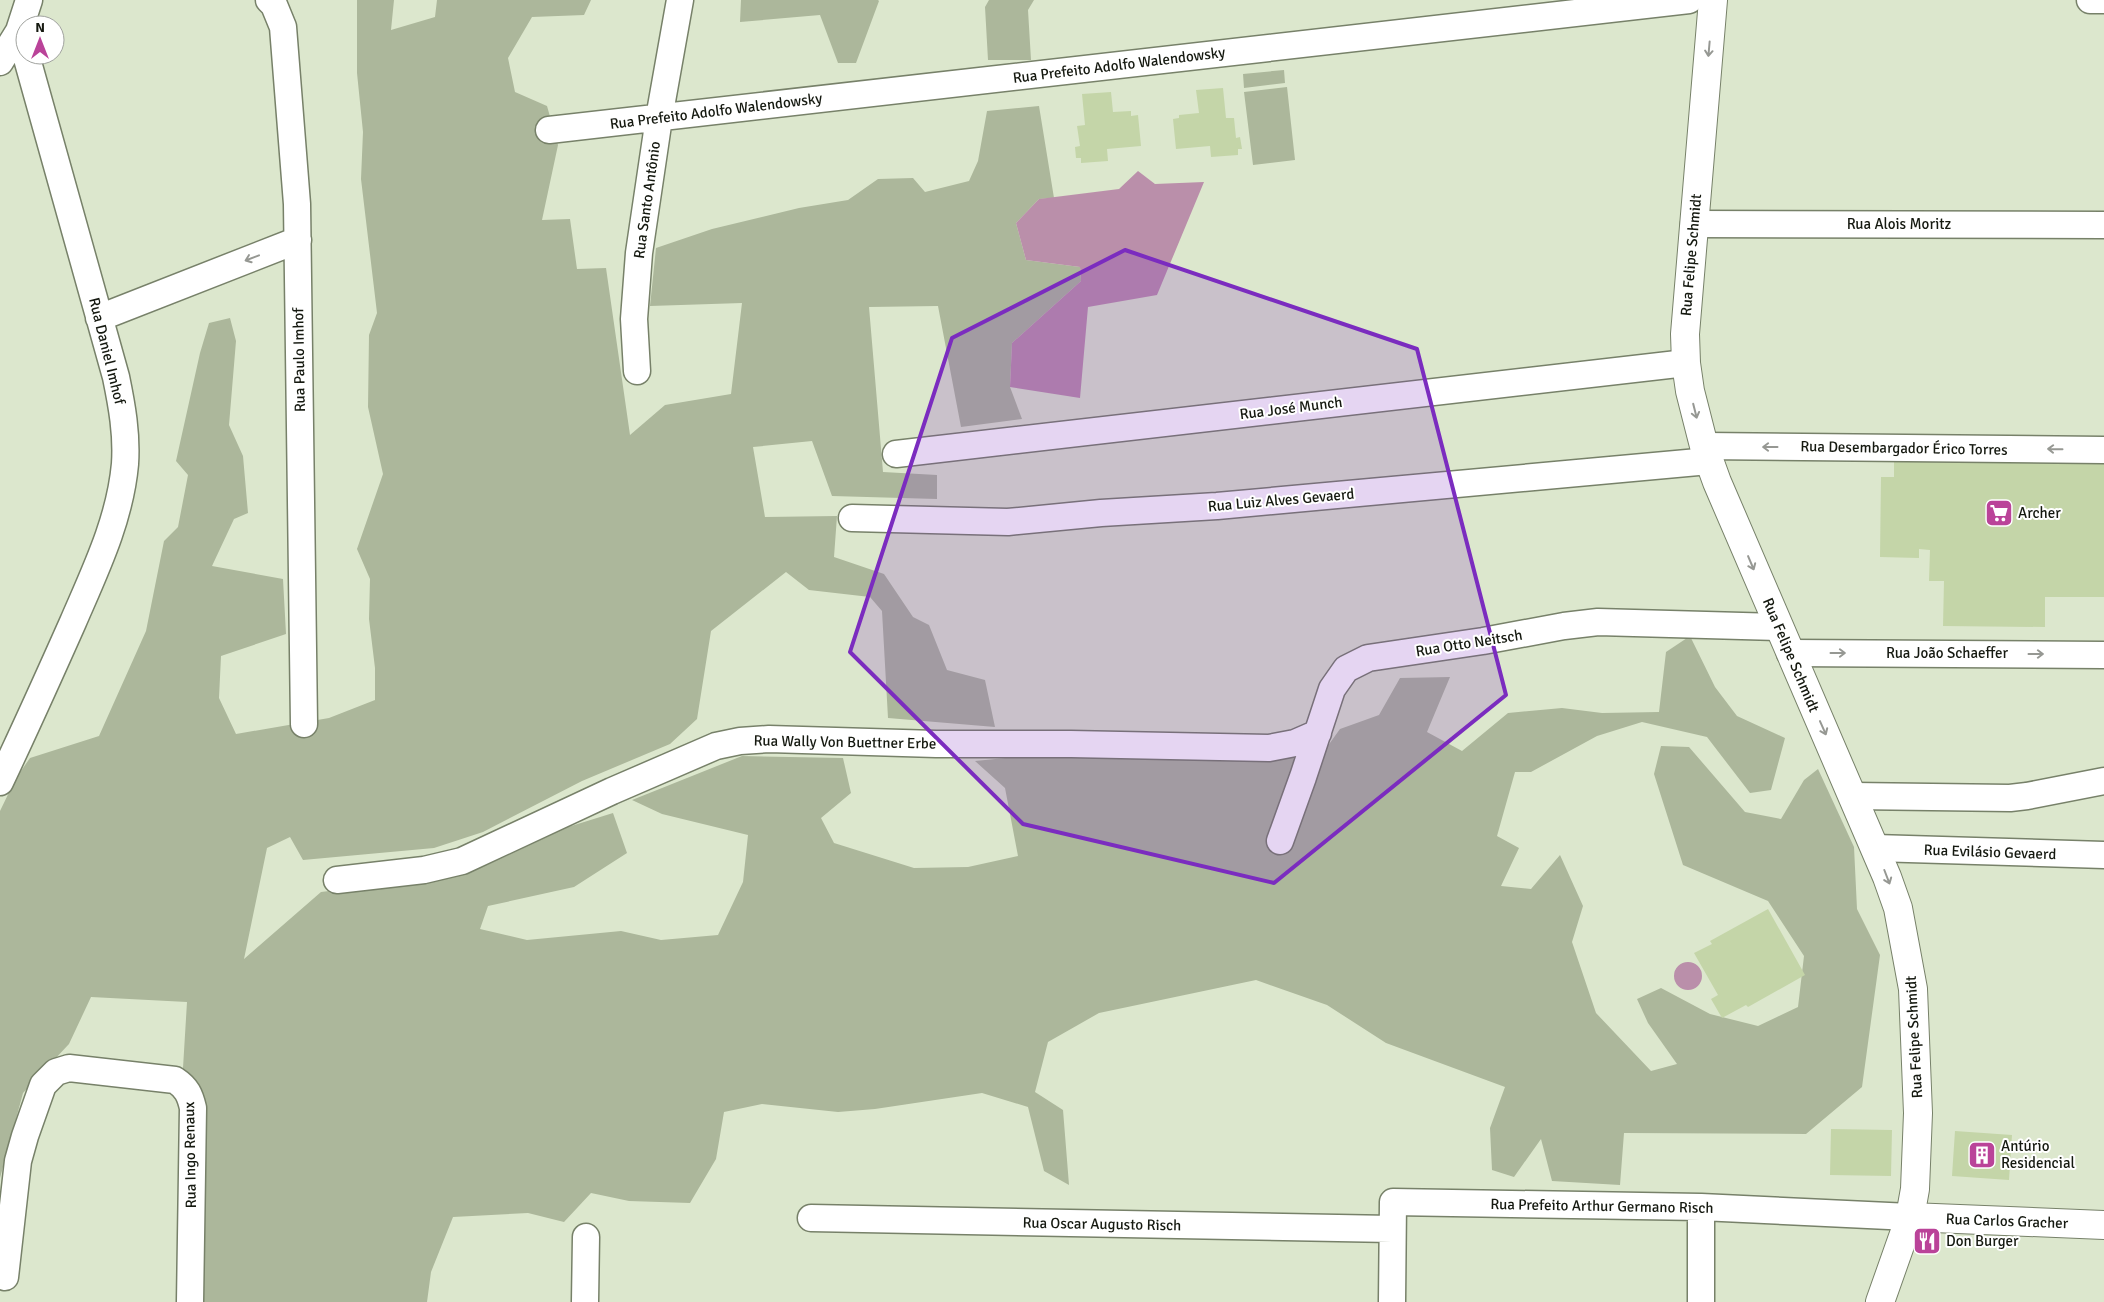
<svg xmlns="http://www.w3.org/2000/svg" width="2104" height="1302" font-family="Signika,sans-serif">
  <style>
    .green { fill: #acb79b }
    .water { fill: #ba8faa }
    .building { fill: #c4d5a8 }
    .lines { fill: none; stroke-linecap: round; stroke-linejoin: round }
    .minor-casing { stroke: #778169; stroke-width: 29 }
    .major-casing { stroke: #778169; stroke-width: 30 }
    .minor { stroke: #fff; stroke-width: 26 }
    .major { stroke: #fff; stroke-width: 28 }
    .oneway { stroke: #969893 }
    .marked { fill: #7b2cbf; fill-opacity: 0.2; stroke: #7b2cbf; stroke-width: 4; stroke-linejoin: round }
    .labels { text-anchor: middle; dominant-baseline: central; stroke-width: 4; stroke-linejoin: round; paint-order: stroke }
    .street-label { font-size: 15px; fill: #151910; stroke: #fff }
    .poi-label { font-size: 15px; fill: #151910; stroke: #fff; text-anchor: start }
  </style>
  <rect width="100%" height="100%" fill="#dce7cd"/>
  <path class="green" d="M357,0H394L391,30L435,17L437,0H591L584,15L532,17L508,58L515,92L547,106L558,145L542,220L570,219L577,269L606,268L630,435L665,405L731,394L742,303L650,306L656,248L712,229L799,208L848,200L878,179L913,178L925,192L969,181L978,161L987,111L1039,106L1054,198L1039,199L1016,223L1026,260L1080,267L1081,281L1012,343L1010,387L1022,419L961,427L938,306L869,307L883,472L937,475V499L832,496L812,441L753,447L765,517L837,516L834,557L884,574L913,617L929,625L947,670L985,680L995,727L888,718L882,611L870,597L809,590L786,572L711,631L697,719L670,744L582,781L483,832L434,848L303,860L290,837L267,848L244,959L321,892L467,874L568,827L613,813L627,853L574,887L488,906L480,929L527,940L621,931L661,940L718,935L743,882L748,835L662,814L632,800L742,756L843,758L851,793L821,818L834,843L914,868L968,867L1018,856L1005,788L975,761L1058,753L1278,759L1322,754L1340,729L1379,715L1400,678L1450,677L1427,732L1462,751L1508,713L1562,708L1602,713L1659,712L1666,652L1690,636L1715,687L1737,716L1785,738L1771,790L1750,793L1707,737L1642,722L1597,736L1531,772H1515L1497,836L1519,848L1501,886L1531,889L1560,855L1583,906L1572,942L1596,1013L1651,1071L1677,1064L1648,1023L1637,999L1661,988L1710,1014L1758,1026L1798,1007L1804,956L1768,901L1683,865L1654,774L1661,746L1689,747L1745,812L1781,819L1804,780L1818,769L1854,847L1857,909L1880,955L1862,1087L1806,1134L1624,1133L1620,1185L1552,1181L1541,1139L1514,1177L1492,1170L1490,1128L1505,1087L1386,1043L1327,1005L1256,980L1099,1013L1048,1042L1035,1092L1063,1110L1069,1185L1044,1171L1028,1107L982,1093L875,1109L838,1112L762,1104L724,1112L716,1159L690,1203L629,1201L591,1193L564,1222L528,1213L453,1217L431,1272L427,1302H201V1105L183,1068L187,1002L91,997L69,1044L23,1093L0,1178V811L16,778L30,758L99,736L146,631L164,541L178,527L188,475L176,461L200,353L209,323L230,318L236,341L229,425L243,456L248,513L234,519L212,566L283,579L286,634L221,656L219,698L236,734L329,718L375,700V668L369,619L370,579L357,549L383,474L368,407L369,335L377,313L361,179L363,132L357,73Z
    M741,0H878L879,1L856,63H838L820,15L740,22Z
    M989,0H1034L1028,10L1031,60H988L985,7Z
    M1284,70L1285,83L1244,88L1243,74Z
    M1287,87L1295,160L1253,165L1244,92Z"/>
  <path class="water" d="M1138,171L1155,184L1204,182L1157,295L1088,307L1080,398L1010,387L1012,343L1081,281L1080,267L1026,260L1016,223L1039,199L1119,189Z
    M1674 976a14 14 0 1 1 28 0a14 14 0 1 1-28 0Z"/>
  <path class="building" d="M1223,88L1226,118H1234L1236,138L1240,137L1242,149H1238V155L1211,157L1210,146L1176,149L1173,119L1179,118V115L1199,113L1196,90Z
    M1111,92L1113,112L1131,111V116L1138,115L1141,146L1107,149L1108,161L1081,163V158H1076L1075,147L1080,146L1077,126L1085,125L1082,94Z
    M1894,460L2104,462V597H2045V627L1943,626L1944,581H1929L1930,550L1919,549V558L1880,557L1881,477H1894Z
    M1768,909L1805,975L1748,1007L1746,1005L1722,1018L1711,999L1718,995L1694,953L1712,944L1710,941Z
    M1831,1129L1892,1130L1891,1176L1830,1175Z
    M1955,1131L2012,1135L2009,1180L1952,1176Z"/>
  <g class="lines">
    <g class="minor-casing">
      <path id="minor" d="M269,0L274,5L283,27L297,204L304,724
        M2090,0H2104
        M25,51L19,31L29,0
        M0,62L19,31
        M549,130L1689,0
        M1694,224L2104,225
        M99,318L298,240
        M637,371L634,319L639,253L659,118L680,0
        M1704,446L2104,450
        M896,454L1686,363
        M852,518L1008,522L1101,513L1217,506L1709,461
        M1790,653L2104,655
        M0,782C25,729 49,676 73,622C95,571 120,520 125,464C127,434 122,406 116,377L26,55
        M1853,796L2010,798L2027,796L2104,781
        M1280,841L1303,777L1332,689L1346,669L1368,658L1483,641L1564,626L1598,622L1778,627
        M1875,848L2104,855
        M337,880L424,870L462,861L612,791L716,746L740,741L769,739L936,744H1071L1269,748L1295,743L1318,733
        M811,1218L1392,1229
        M5,1277L18,1161L25,1136L43,1085L56,1072L69,1068L175,1080C187,1088 190,1095 193,1108L190,1302
        M585,1302L586,1237
        M1392,1302L1393,1202L1701,1207L1910,1217
        M1701,1302V1207"/>
    </g>
    <g class="major-casing">
      <path id="major" d="M1713,0L1685,334L1686,363L1690,391L1704,446L1717,482L1887,877L1898,908L1913,989L1918,1113L1915,1189L1910,1217L1880,1302
        M1910,1217L2104,1225"/>
    </g>
    <use href="#minor" class="minor"/>
    <use href="#major" class="major"/>
  </g>
  <defs><path id="oneway-shaft" d="M-6 0H5M1.5-3L5.5 0L1.5 3" fill="none" stroke-width="1.6" stroke-linecap="round" stroke-linejoin="round" transform="scale(1.25)"/></defs>
  <g class="oneway">
    <use href="#oneway-shaft" transform="translate(1709 49) rotate(95)"/>
    <use href="#oneway-shaft" transform="translate(252 258) rotate(159)"/>
    <use href="#oneway-shaft" transform="translate(1695 411) rotate(76)"/>
    <use href="#oneway-shaft" transform="translate(1770 447) rotate(-180)"/>
    <use href="#oneway-shaft" transform="translate(2055 449) rotate(-179)"/>
    <use href="#oneway-shaft" transform="translate(1751 563) rotate(67)"/>
    <use href="#oneway-shaft" transform="translate(1838 653)"/>
    <use href="#oneway-shaft" transform="translate(2036 654)"/>
    <use href="#oneway-shaft" transform="translate(1823 728) rotate(66)"/>
    <use href="#oneway-shaft" transform="translate(1887 877) rotate(69)"/>
  </g>
  <path class="marked" d="M1125,250L1417,349L1506,695L1274,883L1023,824L850,652L952,338Z"/>
  <defs>
    <g id="supermarket-square" transform="scale(1.4375)"><rect x="-9" y="-9" width="18" height="18" rx="4" fill="#ba4399" stroke="#fff"/><path d="M-6-5.5h2.5l.6 2H6L4.5 2H-2.5L-4.4-4H-6ZM-1.5 3.2a1.3 1.3 0 1 0 .1 0ZM3 3.2a1.3 1.3 0 1 0 .1 0Z" fill="#fff"/></g>
    <g id="building-square" transform="scale(1.4375)"><rect x="-9" y="-9" width="18" height="18" rx="4" fill="#ba4399" stroke="#fff"/><path d="M-4-6H4V6H1V3H-1V6H-4ZM-2.5-4.3h1.7v1.8h-1.7ZM.8-4.3h1.7v1.8H.8ZM-2.5-1h1.7V.8h-1.7ZM.8-1h1.7V.8H.8Z" fill="#fff"/></g>
    <g id="restaurant-square" transform="scale(1.4375)"><rect x="-9" y="-9" width="18" height="18" rx="4" fill="#ba4399" stroke="#fff"/><path d="M-5-6h1v4h1v-4h1v4h1v-4h1v5L-1.5 .5V6h-2V.5L-5-1ZM5-6V6H3V1.5H1.5Q1.5-4 5-6Z" fill="#fff"/></g>
  </defs>
  <g fill-rule="evenodd">
    <use href="#supermarket-square" x="1999" y="513"/>
    <use href="#building-square" x="1982" y="1155"/>
    <use href="#restaurant-square" x="1927" y="1241"/>
  </g>
  <g class="labels">
    <g class="street-label">
      <text transform="translate(1119 65) rotate(-7)">Rua Prefeito Adolfo Walendowsky</text>
      <text transform="translate(716 111) rotate(-7)">Rua Prefeito Adolfo Walendowsky</text>
      <text transform="translate(647 200) rotate(-82)">Rua Santo Antônio</text>
      <text x="1899" y="224">Rua Alois Moritz</text>
      <text transform="translate(1691 255) rotate(-85)">Rua Felipe Schmidt</text>
      <text transform="translate(107 351) rotate(76)">Rua Daniel Imhof</text>
      <text transform="translate(299 360) rotate(-91)">Rua Paulo Imhof</text>
      <text transform="translate(1291 408) rotate(-7)">Rua José Munch</text>
      <text transform="translate(1904 448) rotate(1)">Rua Desembargador Érico Torres</text>
      <text transform="translate(1281 500) rotate(-5)">Rua Luiz Alves Gevaerd</text>
      <text transform="translate(1469 643) rotate(-9)">Rua Otto Neitsch</text>
      <text x="1947" y="653">Rua João Schaeffer</text>
      <text transform="translate(1791 655) rotate(67)">Rua Felipe Schmidt</text>
      <text transform="translate(845 742) rotate(1)">Rua Wally Von Buettner Erbe</text>
      <text transform="translate(1990 852) rotate(2)">Rua Evilásio Gevaerd</text>
      <text transform="translate(1914 1037) rotate(-93)">Rua Felipe Schmidt</text>
      <text transform="translate(190 1155) rotate(-91)">Rua Ingo Renaux</text>
      <text transform="translate(1602 1206) rotate(1)">Rua Prefeito Arthur Germano Risch</text>
      <text transform="translate(2007 1221) rotate(2)">Rua Carlos Gracher</text>
      <text transform="translate(1102 1224) rotate(1)">Rua Oscar Augusto Risch</text>
    </g>
    <g class="poi-label">
      <text x="2018" y="513">Archer</text>
      <text x="2001" y="1146">Antúrio<tspan x="2001" dy="17">Residencial</tspan></text>
      <text x="1946" y="1241">Don Burger</text>
    </g>
  </g>
  <g transform="translate(40 40)"><circle r="24" fill="#ffffff" stroke="#a1a39f"/>
  <path d="M0-4L9 19L0 12L-9 19Z" fill="#ba4399"/>
  <text y="-8" font-size="14" font-weight="bold" text-anchor="middle" fill="#151910">N</text>
  </g>
</svg>
